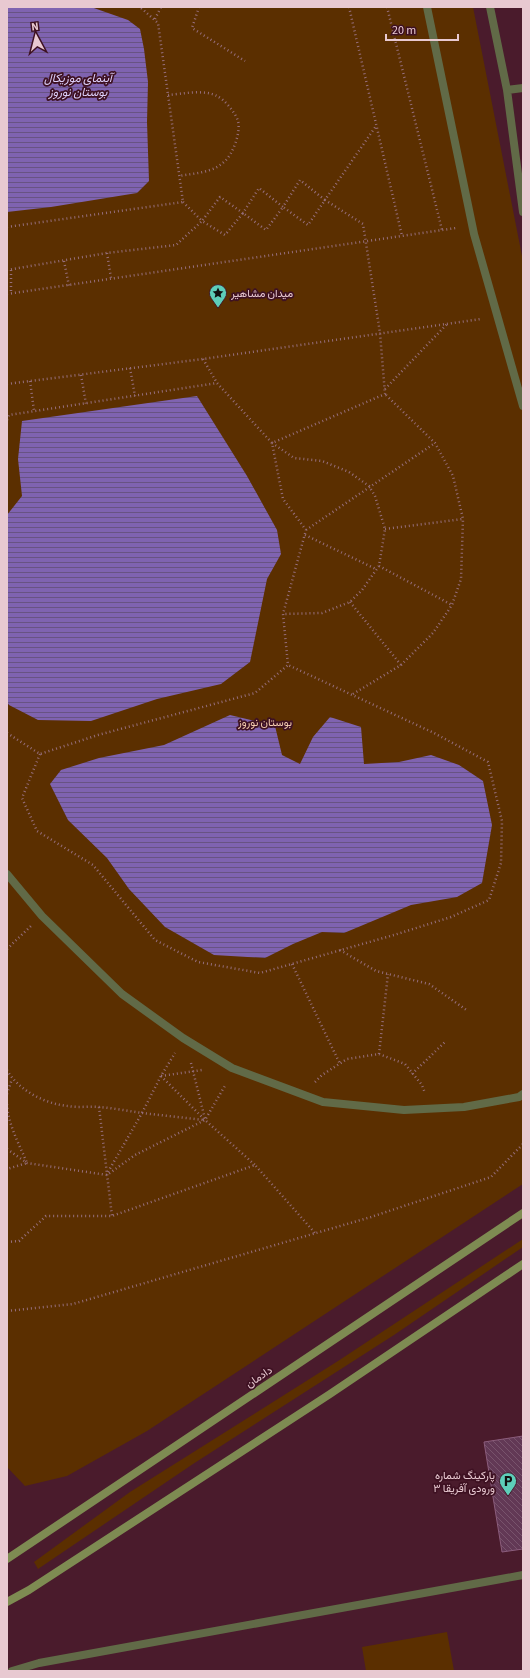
<svg xmlns="http://www.w3.org/2000/svg" width="530" height="1678" font-family="'Source Sans 3',Vazirmatn,sans-serif">
  <style>
    .green { fill: #5b2f00 }
    .water { fill: url(#water-rules) }
    .building { fill: url(#building-back-hatch); stroke: #8b5d7c }
    .lines { fill: none; stroke-linecap: round; stroke-linejoin: round }
    .path { stroke: #966e7b; stroke-width: 2.5; stroke-dasharray: 1 3; stroke-linecap: butt }
    .lane { stroke: #616a47; stroke-width: 8 }
    .street { stroke: #616a47; stroke-width: 8 }
    .secondary { stroke: #7e8b52; stroke-width: 8 }
    .labels { text-anchor: middle; dominant-baseline: central; stroke-width: 3.5; stroke-linejoin: round; paint-order: stroke }
    .poi-label { font-size: 11px; fill: #e8c9d1; stroke: #3e1122; text-anchor: start }
    .park-label { font-size: 11px; fill: #f5ceb0; stroke: #3e1122 }
    .street-label { font-size: 11px; fill: #e8c9d1; stroke: #3e1122 }
    .water-label { font-size: 12px; font-style: italic; fill: #ddd0fb; stroke: #3e1122 }
  </style>
  <defs>
    <pattern id="water-rules" width="6" height="5" patternUnits="userSpaceOnUse"><rect width="6" height="5" fill="#7f63b0"/><path d="M0 2.5h6" fill="none" stroke="#685383"/></pattern>
    <pattern id="building-back-hatch" width="6" height="6" patternUnits="userSpaceOnUse"><rect width="6" height="6" fill="#623855"/><path d="M-1 5l2 2M0 0l6 6M5-1l2 2" fill="none" stroke="#78536c"/></pattern>
  </defs>
  <rect width="100%" height="100%" fill="#4a1b2c"/>
  <path class="green" d="M7,7H473L523,261V1184L147,1431L67,1476L25,1486L7,1467Z
    M523,1239V1247L394,1335L193,1464L38,1569L34,1562L130,1492L338,1361Z
    M447,1632L454,1671H366L362,1647Z"/>
  <path class="water" d="M7,7H91L128,20L140,29L144,49L148,82L147,122L149,181L137,193L51,207L7,212Z
    M197,396L247,476L277,530L281,554L267,579L250,662L221,684L157,699L91,721L38,720L9,705L7,702V515L22,496L18,459L22,421Z
    M230,715L275,726L282,755L300,764L313,737L330,717L361,727L364,764L399,762L431,755L459,765L483,781L492,825L482,883L457,897L411,905L344,933L322,932L293,944L265,958L214,955L165,927L129,889L107,858L68,820L50,784L61,770L99,758L164,745Z"/>
  <path class="building" d="M523,1436V1549L502,1552L484,1442Z"/>
  <g class="lines">
    <path class="path" d="M199,7L192,28L245,61
      M349,7L402,236
      M387,7L442,230
      M155,19L161,7
      M168,95C182,94 204,89 217,96C225,100 235,112 238,121C241,132 233,154 225,161C213,173 195,173 179,176
      M7,227L183,202L158,23L140,7
      M107,253L111,278
      M64,261L69,286
      M7,270L107,253L176,245L202,221L225,235L243,213L266,230L283,207L308,225L325,200L300,180L283,207L259,188L243,213L220,197L202,221L183,202
      M11,270V293
      M7,294L456,228
      M203,359L217,383L272,443L385,394L380,333L363,224L325,200L376,126
      M130,368L135,396
      M81,375L86,404
      M30,381L34,411
      M7,384L203,359L481,319
      M385,389L448,323
      M7,420L9,415L217,383
      M272,443L294,458L322,461L349,472L369,486L375,496L385,529L379,566L362,590L350,602L322,613L283,614
      M385,529L463,519
      M306,530L435,443
      M305,535L376,569
      M379,566L452,605
      M350,602L401,665
      M353,694L401,665L433,633L452,605L461,579L463,519L453,476L435,443L385,394
      M7,733L40,754L98,735L255,693L288,665L283,614L306,530L283,499L272,443
      M40,754L22,798L37,831L93,865L155,940L198,962L260,973L394,935L451,917L489,900L501,863L502,821L488,762L434,733L288,665
      M7,949L31,926
      M340,950L376,971L429,984L468,1011
      M292,964L340,1064
      M379,1054L388,974
      M191,1063L205,1119
      M7,1070C18,1090 45,1104 68,1106C78,1108 89,1106 99,1107C113,1108 128,1111 142,1113L161,1076L175,1053
      M412,1074L445,1042
      M161,1076L202,1070
      M161,1076L205,1120L255,1165
      M315,1082L322,1075L347,1059L379,1054L405,1064L422,1085L425,1093
      M7,1094L12,1079
      M7,1104C8,1124 19,1144 27,1163L7,1169
      M99,1107L112,1216
      M7,1149L27,1163L107,1175L135,1155L205,1120L226,1084
      M108,1172L142,1113L204,1120
      M7,1242L19,1241L46,1216H112L255,1165L315,1233
      M7,1311L73,1304L371,1217L491,1177L523,1144"/>
    <path class="lane" d="M490,7L507,90L523,212
      M507,90L523,88
      M12,1671L39,1663L523,1575"/>
    <path class="street" d="M427,7L474,234L523,406
      M7,874L42,916L122,994L183,1038L232,1068L323,1102L404,1110L464,1107L519,1097L523,1094"/>
    <path class="secondary" d="M7,1559L523,1213
      M7,1602L29,1590L330,1394L523,1264"/>
  </g>
  <defs>
    <g id="sight-pin" transform="scale(0.9)"><path d="M0 17L-7.5 6A9.5 9.5 0 1 1 7.5 6Z" fill="#5dceb9" stroke="#3e1122"/><path d="M0-6L1.8-2.2L6-1.7L2.9 1.2L3.7 5.4L0 3.3L-3.7 5.4L-2.9 1.2L-6-1.7L-1.8-2.2Z" fill="#111"/></g>
    <g id="parking-pin" transform="scale(0.9)"><path d="M0 17L-7.5 6A9.5 9.5 0 1 1 7.5 6Z" fill="#5dceb9" stroke="#3e1122"/><path d="M-3.5-5.5H1a3.5 3.5 0 0 1 0 7H-1V5.5H-3.5ZM-1-3.4V-.6H.8a1.4 1.4 0 0 0 0-2.8Z" fill="#111"/></g>
  </defs>
  <g fill-rule="evenodd">
    <use href="#sight-pin" x="218" y="293"/>
    <use href="#parking-pin" x="508" y="1481"/>
  </g>
  <g class="labels">
    <g class="poi-label">
      <text x="231" y="293">میدان مشاهیر</text>
      <text x="495" y="1475" text-anchor="end">پارکینگ شماره<tspan x="495" dy="13">۳ ورودی آفریقا</tspan></text>
    </g>
    <g class="park-label">
      <text x="265" y="722">بوستان نوروز</text>
    </g>
    <g class="street-label">
      <text transform="translate(259 1377) rotate(-34)">دادمان</text>
    </g>
    <g class="water-label">
      <text x="78" y="78">آبنمای موزیکال<tspan x="78" dy="14">بوستان نوروز</tspan></text>
    </g>
  </g>
  <rect width="530" height="1678" fill="none" stroke="#e8c9d1" stroke-width="16"/>
  <g transform="translate(36 36) rotate(353)" stroke="#3e1122" stroke-width="3" paint-order="stroke">
  <path d="M0-3L7 15L0 10L-7 15Z" fill="#e8c9d1"/>
  <text y="-6" font-size="11" font-weight="bold" text-anchor="middle" fill="#e8c9d1">N</text>
  </g>
  <path d="M386 34v6h72v-6" fill="none" stroke="#e8c9d1" stroke-width="2"/>
  <text x="392" y="34" font-size="12" fill="#e8c9d1" stroke="#3e1122" stroke-width="3" paint-order="stroke">20 m</text>
</svg>
